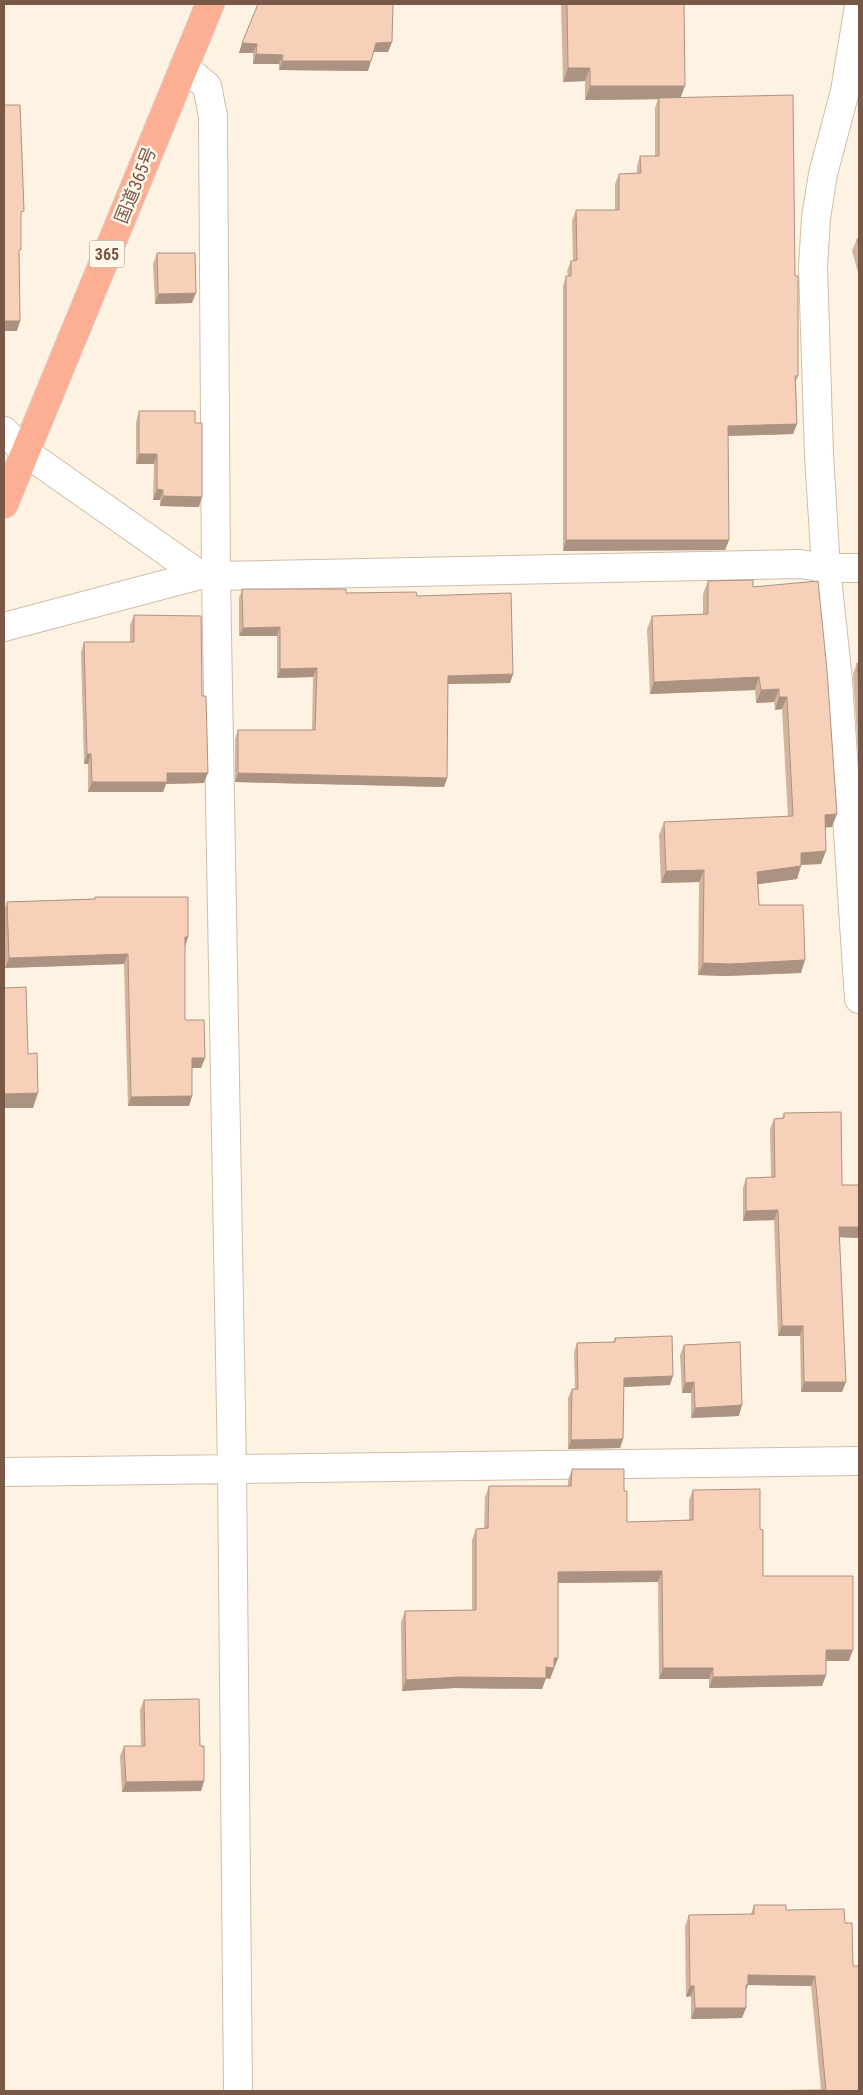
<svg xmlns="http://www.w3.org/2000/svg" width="863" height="2095" font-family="'Roboto Condensed','Noto Sans JP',sans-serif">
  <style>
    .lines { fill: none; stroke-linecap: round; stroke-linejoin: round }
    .street-casing { stroke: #d2bcaa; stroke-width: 30 }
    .highway-casing { stroke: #dcd4cf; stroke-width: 30 }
    .street { stroke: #fff; stroke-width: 28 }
    .highway { stroke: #fdaf94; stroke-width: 28 }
    .wall { fill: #d4b39e }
    .shaded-wall { fill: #ac9281 }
    .building { fill: #f6d0b8; stroke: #ac9281 }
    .labels { text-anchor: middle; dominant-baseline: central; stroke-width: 5; stroke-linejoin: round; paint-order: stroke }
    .shield { fill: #fff7ea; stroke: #a08877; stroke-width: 1 }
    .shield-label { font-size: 16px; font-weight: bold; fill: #785846 }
    .street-label { font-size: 18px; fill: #785846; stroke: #fff7ea }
  </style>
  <rect width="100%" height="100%" fill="#fef3e2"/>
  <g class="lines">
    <g class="street-casing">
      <path id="street" d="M859,6L845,91L823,174L816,218L813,267L819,455L826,568L838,681L859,999
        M184,67L207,86L213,116L216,576L232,1469L238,2091
        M4,431L25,452L200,575L216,576L800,564L826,568H859
        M4,627L200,575
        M4,1472L859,1461"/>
    </g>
    <g class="highway-casing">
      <path id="highway" d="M4,504L210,4"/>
    </g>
    <use href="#street" class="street"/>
    <use href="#highway" class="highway"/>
  </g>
  <path class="wall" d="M258,4L392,42L388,52H373L368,71L279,70V64H253V53H239Z
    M561,4H684L681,98L795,276L798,376L796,382L797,424L793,434L728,436L729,540L725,550L563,551V286L566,276H568L567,271L571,261H573L572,221L576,210H615V184L619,174L637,173V166L640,156H655V108L658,99L585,100V81L563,82Z
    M859,238V276L852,251L857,239Z
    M157,253L192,303L155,304L153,264Z
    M139,411L195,423L199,507L160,506V500H153L154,464H136V422Z
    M708,581L753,587L832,827H825L821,864L801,865L797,879L758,884L759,905L801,973L725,976L698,975L699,882L661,883L659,835L664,822L788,817L782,709L775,710L774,702L756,703L755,690L650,694L647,629L652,616L703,615V594Z
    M242,589L417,596L513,674L510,683L448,684L447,778L444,787L235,782V739L238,730H312L313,677L277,678V636H239V598Z
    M134,615L202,696L204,783L166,784L163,792H88V764H84L81,652L84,642H130V625Z
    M857,663H859V767L853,674Z
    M95,897L185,947V1020L205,1058L201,1068H192V1096L189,1106H128L124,964L5,968L4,911L7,902L94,899Z
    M784,1113L842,1185H859V1238L840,1237L842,1392H801L800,1336H778L774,1220L743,1221V1188L746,1178L771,1177L770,1129L774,1119L782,1118Z
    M615,1338L670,1385L624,1387L623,1439L620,1448L568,1449V1398L572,1389H575L574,1352L577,1343L613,1342Z
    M684,1345L739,1416L691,1418V1393H682L680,1355Z
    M572,1469L624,1491L627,1522L689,1520V1500L693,1490L760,1529L763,1576L849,1661H826V1675L822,1686L709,1688V1679H659L658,1582L558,1583V1658L550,1679L546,1678L542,1689L455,1688L402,1691L401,1622L405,1611L472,1610V1540L476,1529H484L485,1497L489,1486H568V1480Z
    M144,1700L200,1746L204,1781L201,1791L122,1792L120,1756L124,1746H141L140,1710Z
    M754,1905L786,1910L845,1923L853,1966L859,2091L821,2090L811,1986L748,1985L746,1990L742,2018L691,2019V1996L686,1997L685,1926L689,1915L751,1914Z"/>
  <path class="shaded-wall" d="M392,42L388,52H372L376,43Z
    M242,43L257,44L253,53H239Z
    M256,54L283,55L279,64H253Z
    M282,61H371L368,71L279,70Z
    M568,68H590L585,81L563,82Z
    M590,86H685L680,99L585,100Z
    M196,293L192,303L155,304L158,294Z
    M4,321H20L17,331H4Z
    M797,424L793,434L724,436L728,426Z
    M139,454H157L154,464H136Z
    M157,489L163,490L160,500H153Z
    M163,496L202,497L199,507L160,506Z
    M566,540H729L725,550L563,551Z
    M280,627L277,636H239L243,628Z
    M317,668L313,677L277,678L280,669Z
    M513,674L510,683L444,684L448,676Z
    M759,677L755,690L650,694L654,682Z
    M779,689L774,702L756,703L761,690Z
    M779,697H787L782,709L775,710Z
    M87,754H91L88,764H84Z
    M167,773H208L204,783L166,784L163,792H88L92,782Z
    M238,773L447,778L444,787L235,782Z
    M837,814L832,827L820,828L825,815Z
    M826,851L821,864L796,865L801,853Z
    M801,866L797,879L752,885L757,872Z
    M704,870L699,882L661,883L666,871Z
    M185,937H188L185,947Z
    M128,954L124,964L5,968L9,958Z
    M805,960L801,973L725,976L698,975L703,963Z
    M192,1058H205L201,1068H188Z
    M38,1093L33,1108H4V1094Z
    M192,1096L189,1106H128L131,1097Z
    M778,1210L774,1220L743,1221L746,1211Z
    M839,1227H859V1238L836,1237Z
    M782,1326H803L800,1336H778Z
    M673,1376L670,1385L621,1387L624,1378Z
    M694,1382L691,1393H682L685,1383Z
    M804,1382H846L842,1392H801Z
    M742,1405L739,1416L691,1418L695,1408Z
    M623,1439L620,1448L568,1449L571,1440Z
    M662,1571L658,1582L554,1583L558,1572Z
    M826,1650H853L849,1661H822Z
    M554,1658H558L550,1679L546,1678L542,1689L455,1688L402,1691L406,1680L546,1667Z
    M663,1668H713L709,1679H659Z
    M826,1675L822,1686L709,1688L713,1677Z
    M204,1781L201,1791L122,1792L126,1782Z
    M748,1975L815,1976L811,1986L748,1985L744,1995Z
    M690,1986H694L691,1996L686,1997Z
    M695,2008H746L742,2018L691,2019Z"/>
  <path class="building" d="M258,4H393L392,42L376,43L371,61H282L283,55L256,54L257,44L242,43Z
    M567,4H684L685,86H590V68H568Z
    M793,95L795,276H798V376H795L797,424L728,426L729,540H566V276H571V261L577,260L576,210H619V174L641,173L640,156H659V98Z
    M4,105H20L24,211L21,212V250H19L20,321H4Z
    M859,238V248L857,239Z
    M157,253H195L196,293L158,294Z
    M139,411H195V423H202V497L163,496V490L157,489V454H139Z
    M753,580V587L818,581L827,670L837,814L825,815L826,851L801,853V866L757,872L759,905H803L805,960L730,964L703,963L704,870L666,871L664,822L793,816L787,697H779V689L761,690L759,677L654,682L652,616L708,614V581Z
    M242,589H346V593L416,592L417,596L511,593L513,674L448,676L447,778L238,773V730H315L317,668L280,669V627L243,628Z
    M134,615L201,616L202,696H206L208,773H167V782H92L91,754H87L84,642H134Z
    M857,663H859V694Z
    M95,897H188V937H185V1020H204L205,1058H192V1096L131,1097L128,954L9,958L7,902L95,899Z
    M26,987L28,1054L37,1053L38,1093L4,1094V988Z
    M841,1112L842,1185H859V1227H839L846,1382H804L803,1326H782L778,1210L746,1211V1178L775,1177L774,1119L784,1118V1113Z
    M672,1336L673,1376L624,1378L623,1439L571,1440L572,1389H578L577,1343L615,1342V1338Z
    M740,1342L742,1405L695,1408L694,1382L685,1383L684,1345Z
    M572,1469H624V1491H627V1522L693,1520V1490L760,1489V1529L763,1530V1576H853V1650H826V1675L713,1677V1668H663L662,1571L558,1572V1658H554V1668L546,1667V1678L459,1677L406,1680L405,1611L476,1610V1529L488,1528L489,1486H571Z
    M199,1699L200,1746H204V1781L126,1782L124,1746H145L144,1700Z
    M754,1905H786V1910L844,1909L845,1923H852L853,1966H859V2091H731L826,2090L815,1976L748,1975V1985H746V2008H695L694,1986H690L689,1915L754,1914Z"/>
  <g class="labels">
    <rect class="shield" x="89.5" y="240.5" width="35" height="27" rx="4"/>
    <g class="shield-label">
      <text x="107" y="254">365</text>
    </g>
    <g class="street-label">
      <text transform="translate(135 185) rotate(-68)">国道365号</text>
    </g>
  </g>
  <rect width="863" height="2095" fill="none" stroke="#785846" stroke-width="10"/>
</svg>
